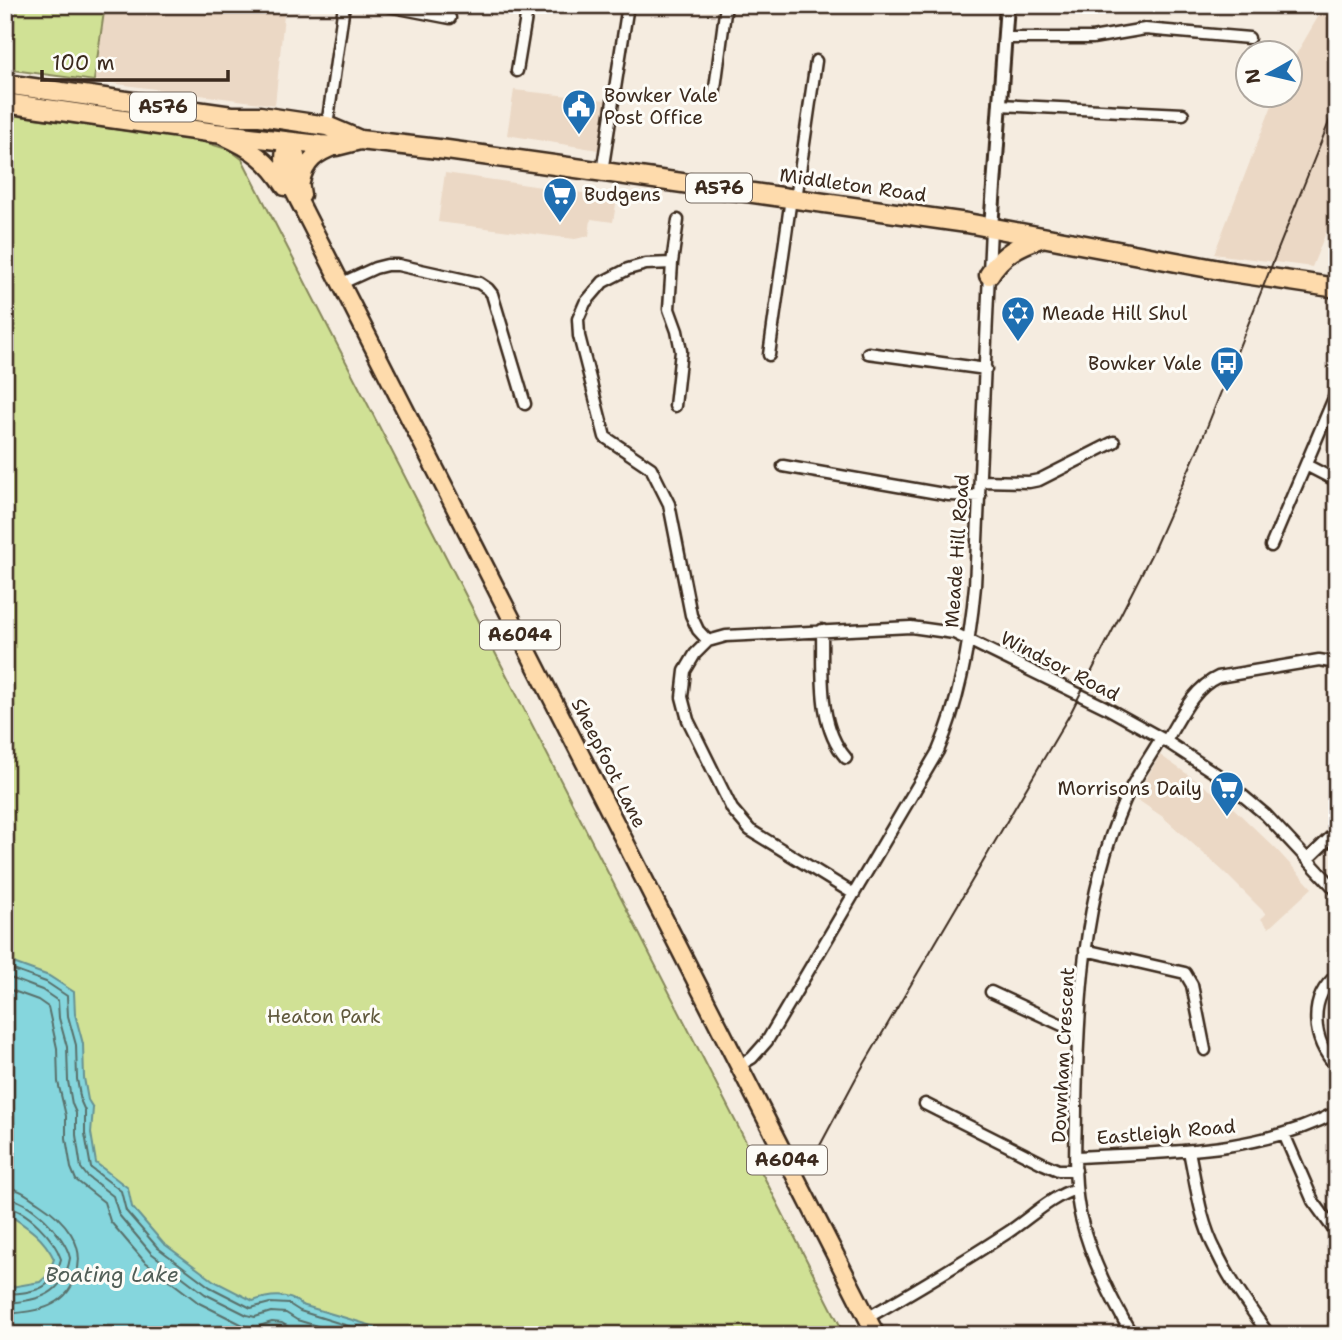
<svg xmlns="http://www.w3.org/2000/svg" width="1342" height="1340" font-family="'Shantell Sans',sans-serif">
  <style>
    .built { fill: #ebd8c5 }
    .green { fill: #d0e195; stroke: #86865a; stroke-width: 2 }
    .water { fill: #85d6dd; stroke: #679191; stroke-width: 2 }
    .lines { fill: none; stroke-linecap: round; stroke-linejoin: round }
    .shore { stroke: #596f6a; stroke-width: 2 }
    .minor-casing { stroke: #3b2a1e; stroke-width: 15 }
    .tertiary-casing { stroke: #3b2a1e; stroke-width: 18 }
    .primary-casing { stroke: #3b2a1e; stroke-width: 21 }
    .trunk-casing { stroke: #3b2a1e; stroke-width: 23 }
    .minor { stroke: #fdfcf7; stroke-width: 10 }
    .tertiary { stroke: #fdfcf7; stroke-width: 12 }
    .primary { stroke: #fedbac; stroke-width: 16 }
    .trunk { stroke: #fedbac; stroke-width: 18 }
    .tram { stroke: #3b2a1e; stroke-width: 2 }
    .labels { text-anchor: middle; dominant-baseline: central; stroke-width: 6; stroke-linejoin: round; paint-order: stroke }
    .shield { fill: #fdfcf7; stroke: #75695f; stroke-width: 2 }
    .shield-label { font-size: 18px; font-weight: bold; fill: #3b2a1e }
    .poi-label { font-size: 19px; fill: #3b2a1e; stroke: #fdfcf7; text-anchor: start }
    .street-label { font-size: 19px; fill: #3b2a1e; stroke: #fdfcf7 }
    .park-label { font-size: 19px; fill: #60583c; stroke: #fdfcf7 }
    .water-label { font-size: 21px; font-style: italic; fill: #515e57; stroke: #fdfcf7 }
  </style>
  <rect width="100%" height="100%" fill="#f5ece0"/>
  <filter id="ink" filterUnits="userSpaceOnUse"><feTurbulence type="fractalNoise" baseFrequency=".0143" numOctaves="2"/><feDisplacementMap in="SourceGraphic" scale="14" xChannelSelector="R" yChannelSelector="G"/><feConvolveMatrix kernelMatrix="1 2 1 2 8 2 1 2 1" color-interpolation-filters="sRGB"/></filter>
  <g filter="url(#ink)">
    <path class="built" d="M5,5H285L275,105L5,69Z
      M1325,5H1337V205L1312,267L1214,254L1276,95L1290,94V65Z
      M514,90L606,100L598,150L507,135Z
      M445,173L617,198L613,222L591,219L589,236L575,239L438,222Z
      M1160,755L1227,802L1276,849L1312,888L1269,928L1261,919L1266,914L1223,871L1163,817L1135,798Z"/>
    <path class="green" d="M7,5H105L94,81L5,69Z
      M5,114L201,141L230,150L242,159L845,1335H5Z"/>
    <path class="water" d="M5,960L49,976L74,992L75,1014L83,1044L84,1078L88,1100L93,1108L91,1133L96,1163L128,1188L132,1207L163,1243L214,1281L253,1301C270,1295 288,1293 302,1305L403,1335H5V1288L40,1282L48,1275L54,1259C43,1236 26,1226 5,1212Z"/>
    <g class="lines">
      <path class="shore" d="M5,967L46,982L67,996L68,1016L76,1045L77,1079L81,1102L85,1111V1134L91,1168L121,1191L126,1211L158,1248L210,1287L251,1308L270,1303L289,1304L300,1311L377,1335
        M5,976L42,990L58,1001L59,1018L67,1047L68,1081L72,1104L76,1113V1135L81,1168L87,1176L113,1196L119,1215L151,1253L205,1294L247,1315L255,1317L271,1312L286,1313L297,1320L347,1335
        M5,988L38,1000L48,1007L57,1048L58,1082L66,1116V1138L71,1168L76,1180L104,1202L110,1221L144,1261L199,1303L245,1326L256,1327L272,1322L282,1323L293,1330L310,1335
        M5,1187C19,1188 28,1196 39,1203C64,1219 87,1245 76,1275C72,1288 66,1297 53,1304C42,1311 19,1313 5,1314
        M5,1198C30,1199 65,1235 70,1258C64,1295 39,1301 5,1303
        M5,1207C27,1209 54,1238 61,1259C53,1291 35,1292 5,1294"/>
      <g class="minor-casing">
        <path id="minor" d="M383,5L450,18
          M870,5L878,6
          M1004,38H1092L1145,29L1249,38
          M517,71L528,5
          M714,96L726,5
          M999,105L1183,114
          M327,126L344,5
          M602,172L628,5
          M796,199L816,61
          M672,263L678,220
          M340,284L375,268L387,265H398L479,283L488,289L492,294L525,404
          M868,353L986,369
          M769,355L791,198
          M675,406L681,351L677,331L669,309L672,263L646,264L628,269L603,282L585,303L578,319L579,336L605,437L651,468L669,504L691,615L698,630L708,641
          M1306,465L1337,481
          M783,466L949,495L980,496
          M980,481L1029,482L1039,480L1114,442
          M1271,546L1337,391
          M822,630C823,672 817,725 846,758
          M1166,741C1180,718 1193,688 1218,677L1319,660L1331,662L1337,666
          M1308,859L1337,831
          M854,894L750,830L732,809L688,720L682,697L685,671L695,654L708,641L726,636L911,627L954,633L1105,707L1161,738L1218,775L1266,815L1337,891
          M1085,950L1185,973L1192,985L1205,1050
          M1337,975C1307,999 1312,1041 1337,1067
          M991,992L1077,1032
          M740,1065L752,1058L767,1041L938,751C960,700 970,641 975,586L991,228
          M925,1104L1044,1164L1058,1170H1076
          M1284,1134L1313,1201L1337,1234
          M1189,1151C1196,1184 1200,1221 1216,1251C1230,1281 1250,1308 1269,1335
          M1076,1157C1164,1152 1257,1154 1337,1112
          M867,1318C914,1291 961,1263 1007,1233C1030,1218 1050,1197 1076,1189
          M1132,1335C1111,1298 1091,1259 1081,1218C1072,1182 1076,1143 1076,1106C1078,1004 1083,897 1124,802C1133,780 1149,759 1161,738"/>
      </g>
      <g class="tertiary-casing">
        <path id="tertiary" d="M991,228L1007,5"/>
      </g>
      <g class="primary-casing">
        <path id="primary" d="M223,136C252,149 268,160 285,187
          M289,141C275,164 294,190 304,211L876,1335
          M289,141L296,156L302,195
          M301,182C305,161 317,153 336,146"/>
      </g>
      <g class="trunk-casing">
        <path id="trunk" d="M5,84L232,116H260L327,126L360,140L447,150L967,223L1225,271L1337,288
          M5,103L215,133L320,145L336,146L360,140
          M989,275C1002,254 1019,245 1041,238"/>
      </g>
      <use href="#minor" class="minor"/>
      <use href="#tertiary" class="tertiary"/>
      <use href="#primary" class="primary"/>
      <use href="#trunk" class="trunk"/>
      <path class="tram" d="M808,1168L856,1078L1070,714L1152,553L1201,442L1337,102"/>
    </g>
  </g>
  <defs>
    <g id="civic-pin" transform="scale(1.75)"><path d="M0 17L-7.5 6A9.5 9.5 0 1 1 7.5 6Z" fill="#1f6fb2" stroke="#fdfcf7"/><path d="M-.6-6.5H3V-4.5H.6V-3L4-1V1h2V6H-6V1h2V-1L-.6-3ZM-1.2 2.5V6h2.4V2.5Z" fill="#fff"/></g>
    <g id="supermarket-pin" transform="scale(1.75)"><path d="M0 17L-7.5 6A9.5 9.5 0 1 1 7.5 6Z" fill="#1f6fb2" stroke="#fdfcf7"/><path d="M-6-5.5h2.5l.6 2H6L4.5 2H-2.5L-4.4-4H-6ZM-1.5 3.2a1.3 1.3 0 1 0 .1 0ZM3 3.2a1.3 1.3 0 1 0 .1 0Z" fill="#fff"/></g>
    <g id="synagogue-pin" transform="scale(1.75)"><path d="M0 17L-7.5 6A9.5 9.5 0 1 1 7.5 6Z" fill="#1f6fb2" stroke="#fdfcf7"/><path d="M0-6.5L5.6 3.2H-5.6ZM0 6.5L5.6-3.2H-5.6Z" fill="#fff"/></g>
    <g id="bus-pin" transform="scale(1.75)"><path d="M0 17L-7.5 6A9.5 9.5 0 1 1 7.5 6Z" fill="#1f6fb2" stroke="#fdfcf7"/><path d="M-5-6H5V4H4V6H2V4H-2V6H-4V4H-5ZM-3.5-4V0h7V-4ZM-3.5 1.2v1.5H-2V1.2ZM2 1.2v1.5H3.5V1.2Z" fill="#fff"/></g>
  </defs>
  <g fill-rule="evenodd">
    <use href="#civic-pin" x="579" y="106"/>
    <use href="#supermarket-pin" x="560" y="194"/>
    <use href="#synagogue-pin" x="1018" y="313"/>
    <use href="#bus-pin" x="1227" y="363"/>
    <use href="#supermarket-pin" x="1227" y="788"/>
  </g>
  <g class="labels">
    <g class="shield">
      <rect x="130" y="92.5" width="66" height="29" rx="5"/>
      <rect x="686" y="173.5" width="66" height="29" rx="5"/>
      <rect x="480" y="620.5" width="80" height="29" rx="5"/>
      <rect x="747" y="1145.5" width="80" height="29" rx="5"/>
    </g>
    <g class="shield-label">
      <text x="163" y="107">A576</text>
      <text x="719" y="188">A576</text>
      <text x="520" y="635">A6044</text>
      <text x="787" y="1160">A6044</text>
    </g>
    <g class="poi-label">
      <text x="604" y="95">Bowker Vale<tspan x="604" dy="22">Post Office</tspan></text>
      <text x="584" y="194">Budgens</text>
      <text x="1042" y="313">Meade Hill Shul</text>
      <text x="1202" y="363" text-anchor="end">Bowker Vale</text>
      <text x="1202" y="788" text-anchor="end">Morrisons Daily</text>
    </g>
    <g class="street-label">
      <text transform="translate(853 185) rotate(8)">Middleton Road</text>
      <text transform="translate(957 551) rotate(-86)">Meade Hill Road</text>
      <text transform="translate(1060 666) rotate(27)">Windsor Road</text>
      <text transform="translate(609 763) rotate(63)">Sheepfoot Lane</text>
      <text transform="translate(1063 1055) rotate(-87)">Downham Crescent</text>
      <text transform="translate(1166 1132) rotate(-5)">Eastleigh Road</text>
    </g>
    <g class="park-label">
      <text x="324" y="1016">Heaton Park</text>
    </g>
    <g class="water-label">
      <text x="112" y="1275">Boating Lake</text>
    </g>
  </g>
  <rect width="1342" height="1340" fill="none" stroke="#fdfcf7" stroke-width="28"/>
  <rect x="14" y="14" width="1314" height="1312" fill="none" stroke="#3b2a1e" stroke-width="2.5" filter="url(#ink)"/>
  <g transform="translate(1269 74) rotate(262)"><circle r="33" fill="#fdfcf7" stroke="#afa8a0" stroke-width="2"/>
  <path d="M0-5L12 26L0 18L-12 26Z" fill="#1f6fb2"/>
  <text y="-10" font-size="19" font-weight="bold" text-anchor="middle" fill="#3b2a1e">N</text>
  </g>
  <path d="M42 70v10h186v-10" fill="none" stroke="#3b2a1e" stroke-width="3.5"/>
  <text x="52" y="70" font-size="21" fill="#3b2a1e" stroke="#fdfcf7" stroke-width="5" paint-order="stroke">100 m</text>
</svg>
